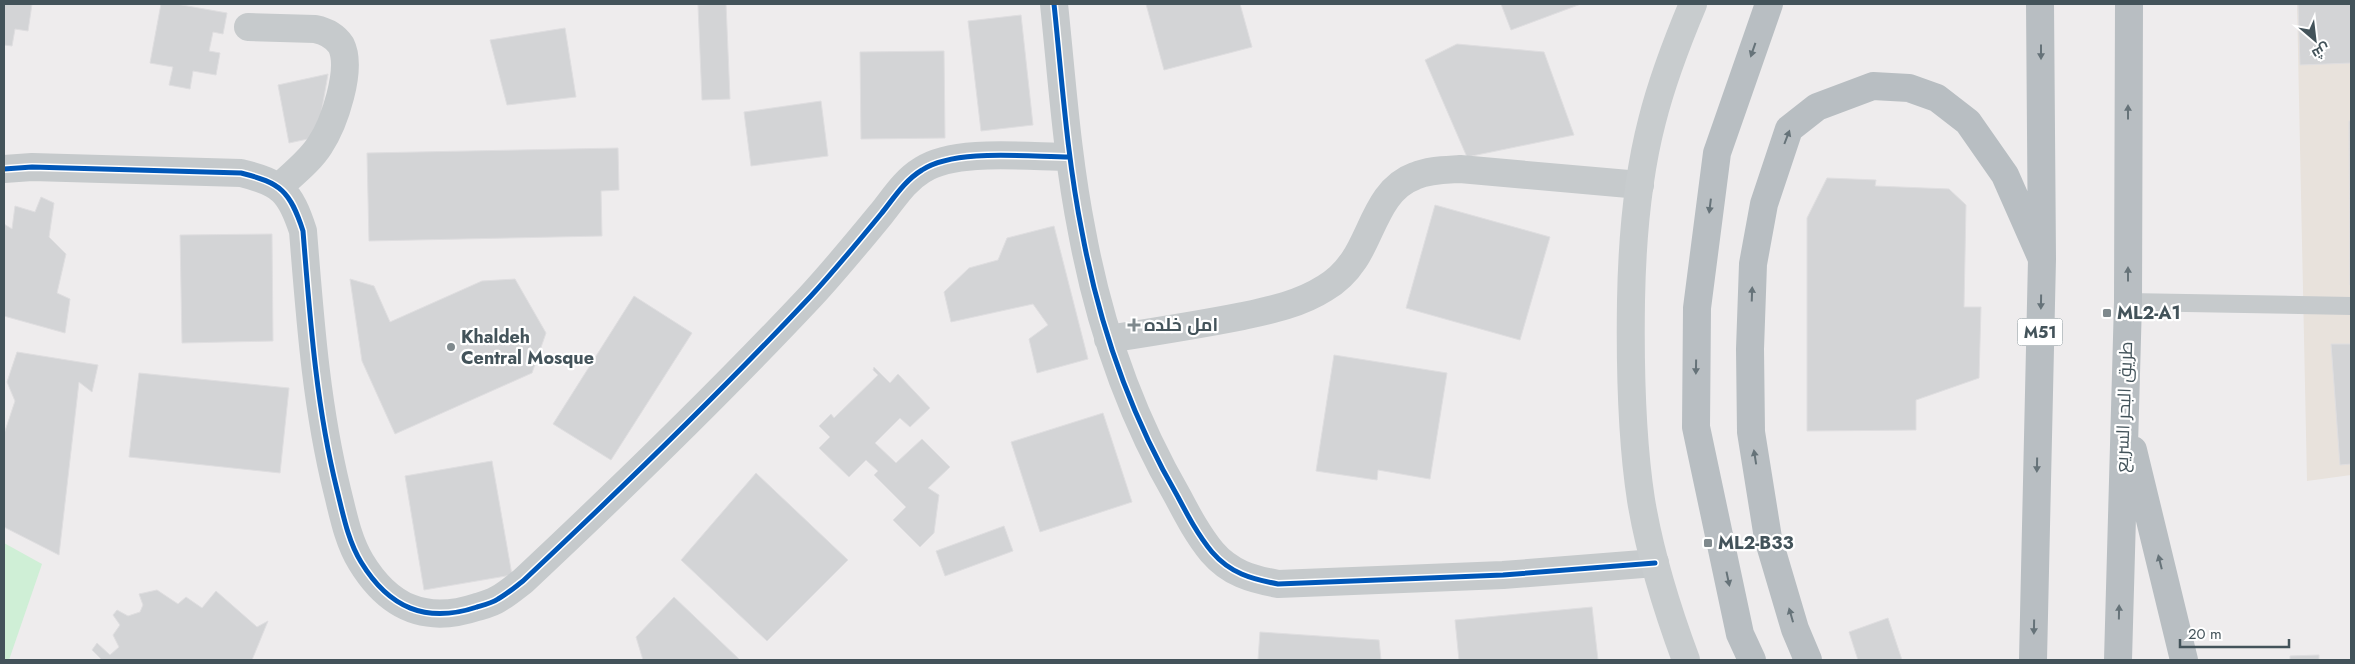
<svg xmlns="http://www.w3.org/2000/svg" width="2355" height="664" font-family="Jost,Cairo,sans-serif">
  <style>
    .commercial { fill: #e8e2dc }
    .green { fill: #cfefd6 }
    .building { fill: #d3d4d6; stroke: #dfdee0 }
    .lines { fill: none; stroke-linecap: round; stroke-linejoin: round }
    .lane { stroke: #c6cacc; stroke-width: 18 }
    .street { stroke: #c6cacc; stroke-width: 28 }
    .secondary { stroke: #c8ccce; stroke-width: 28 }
    .highway { stroke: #b8bec2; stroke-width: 28 }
    .cycleway-casing { stroke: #fff; stroke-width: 8 }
    .cycleway { stroke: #0057b8; stroke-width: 5 }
    .oneway { fill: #667379 }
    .poi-dot { fill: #7f898d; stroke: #fff; stroke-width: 2 }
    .labels { text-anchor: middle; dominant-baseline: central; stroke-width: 4.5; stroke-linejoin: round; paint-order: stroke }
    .shield { fill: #fff; stroke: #7b878c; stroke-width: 1 }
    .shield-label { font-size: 16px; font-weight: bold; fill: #43535a }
    .poi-label { font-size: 18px; font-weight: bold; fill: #43535a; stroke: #fff; text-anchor: start }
    .street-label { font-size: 18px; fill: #43535a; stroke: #fff }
  </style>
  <rect width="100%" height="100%" fill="#eeeced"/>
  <path class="commercial" d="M2297,4H2351V475L2307,481Z"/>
  <path class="green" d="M4,543L42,564L9,660H4Z"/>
  <path class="building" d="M4,4H32L28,31L15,29L12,46L4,45Z
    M161,4H176L227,13L223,34L213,32L209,51L220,53L216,75L193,71L190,89L169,85L173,67L150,63Z
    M726,4L730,99L702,100L698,5Z
    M1146,4H1240L1252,47L1164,70Z
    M1501,4H1581L1511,30Z
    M2298,4H2351V63L2300,65Z
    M1021,15L1033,125L981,131L968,21Z
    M565,28L576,97L507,105L490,40Z
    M1457,44L1544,52L1574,135L1467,157L1425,60Z
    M944,51L945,138L861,139L860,52Z
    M328,74L317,137L289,143L278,85Z
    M821,101L828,156L751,166L744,112Z
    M2349,121H2351L2350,285Z
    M618,148L619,190L601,191L602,236L369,241L367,153Z
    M1827,178L1876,180L1875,186L1949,189L1966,205L1964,307H1981L1979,378L1916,400V430L1807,431V218Z
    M41,197L54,203L49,237L66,254L57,293L70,299L65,333L4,316V224L12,229L15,206L35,212Z
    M1435,205L1550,237L1520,340L1406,308Z
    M1054,226L1088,359L1037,373L1029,339L1048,325L1033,304L951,322L944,292L969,268L998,260L1007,238Z
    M272,234L273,341L182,343L180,235Z
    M350,279L374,286L390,322L482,281L515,279L546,333L532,373L395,434L362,361Z
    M634,296L692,333L611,460L553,424Z
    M2331,344H2351V464L2340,465Z
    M17,352L98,365L92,392L79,382L59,555L4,527V434L15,401L7,382Z
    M1334,355L1447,373L1430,479L1378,470L1377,480L1316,471Z
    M874,367L890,383L898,374L930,408L910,427L900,418L875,443L896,463L922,439L950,467L928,488L939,495L934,533L920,547L893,520L906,507L874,475L878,471L866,460L849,477L819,448L830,437L819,426L831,414L834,418L878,375L873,370Z
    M139,373L289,388L280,473L129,457Z
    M1103,413L1132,502L1040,532L1011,442Z
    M492,461L512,575L424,590L405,476Z
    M756,473L848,560L767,641L681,560Z
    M1004,526L1013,551L945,576L936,551Z
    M157,590L178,604L186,597L202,608L216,591L257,627L268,621L252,660H102L92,650L97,643L110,655L119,647L113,635L120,625L113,615L117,610L128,616L140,612L143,605L139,594Z
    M674,597L740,660H643L636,637Z
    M1592,607L1598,660H1459L1455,620Z
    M1888,618L1902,660H1858L1849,632Z
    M1260,632L1379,640L1381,660H1258Z
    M2319,655V660H2290V656Z"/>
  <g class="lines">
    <path class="lane" d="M2128,302L2351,306"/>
    <path class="street" d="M1054,4C1062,80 1067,157 1082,232C1099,324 1131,416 1178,497C1188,516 1198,535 1212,552C1230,573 1251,579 1278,584L1503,575L1655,563
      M248,27L315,29C325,31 335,36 341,45C353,69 334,124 320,145C310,161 293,174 279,187
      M4,169L32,167L241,173C281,183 290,191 303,231C310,318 316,405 337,490C343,514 348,541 361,562C389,608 426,624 477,607C484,605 492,603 498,599C507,594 515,587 523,581C621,489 718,395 810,297C835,270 858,242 881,214C894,198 904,181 922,170C955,148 1030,157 1070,157
      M1108,339C1153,332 1198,325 1243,316C1271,310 1300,304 1325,288C1337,281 1346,272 1354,260C1373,232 1379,189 1415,176C1429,170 1444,170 1460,169L1640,185"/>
    <path class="secondary" d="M1686,660C1667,609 1650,554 1641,500C1631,435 1630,367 1631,301C1632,241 1637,179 1652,121C1662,81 1677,42 1693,4"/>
    <path class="highway" d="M2133,450L2184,660
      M1752,660L1740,634L1696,427L1697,308L1717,153L1769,4
      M1808,660L1795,629L1768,538L1751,432L1750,349L1753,264L1764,204L1789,129L1817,107L1873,86L1909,88L1937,98L1968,122L2005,175L2042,259
      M2033,660L2042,259L2040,4
      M2118,660L2128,302L2129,4"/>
    <g class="cycleway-casing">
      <path id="cycleway" d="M1054,4C1062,80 1067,157 1082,232C1099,324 1131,416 1178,497C1188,516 1198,535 1212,552C1230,573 1251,579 1278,584L1503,575L1655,563
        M4,169L32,167L241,173C281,183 290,191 303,231C310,318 316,405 337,490C343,514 348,541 361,562C389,608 426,624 477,607C484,605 492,603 498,599C507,594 515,587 523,581C621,489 718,395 810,297C835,270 858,242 881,214C894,198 904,181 922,170C955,148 1030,157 1070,157"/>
    </g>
    <use href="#cycleway" class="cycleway"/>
  </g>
  <defs><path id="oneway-solid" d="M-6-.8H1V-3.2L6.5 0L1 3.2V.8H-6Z" transform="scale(1.25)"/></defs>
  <g class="oneway">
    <use href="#oneway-solid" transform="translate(1753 50) rotate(109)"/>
    <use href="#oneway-solid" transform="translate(2041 52) rotate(90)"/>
    <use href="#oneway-solid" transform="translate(2128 112) rotate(-90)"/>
    <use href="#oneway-solid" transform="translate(1787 137) rotate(-69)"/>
    <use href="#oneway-solid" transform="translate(1710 206) rotate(97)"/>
    <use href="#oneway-solid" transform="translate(2128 274) rotate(-90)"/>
    <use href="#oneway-solid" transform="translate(1752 294) rotate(-88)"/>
    <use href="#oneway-solid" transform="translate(2041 302) rotate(91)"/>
    <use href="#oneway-solid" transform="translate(1696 367) rotate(91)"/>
    <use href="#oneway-solid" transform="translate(1755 457) rotate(-99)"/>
    <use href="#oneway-solid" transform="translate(2037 465) rotate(91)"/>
    <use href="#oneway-solid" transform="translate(2160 562) rotate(-104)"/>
    <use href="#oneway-solid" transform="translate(1728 579) rotate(78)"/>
    <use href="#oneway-solid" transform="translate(2119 612) rotate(-89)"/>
    <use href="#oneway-solid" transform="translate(1791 615) rotate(-106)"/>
    <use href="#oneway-solid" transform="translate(2034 627) rotate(91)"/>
  </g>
  <g class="poi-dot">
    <rect x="2102" y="308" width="10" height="10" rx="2.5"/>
    <path d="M1131.5 317.5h5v5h5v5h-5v5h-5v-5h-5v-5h5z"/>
    <circle cx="451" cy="347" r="5"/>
    <rect x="1703" y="538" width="10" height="10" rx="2.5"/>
  </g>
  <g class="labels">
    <rect class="shield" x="2017.5" y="318.5" width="45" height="27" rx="4"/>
    <g class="shield-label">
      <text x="2040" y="332">M51</text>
    </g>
    <g class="poi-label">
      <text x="2117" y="313">ML2-A1</text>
      <text x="1144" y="325">امل خلده</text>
      <text x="461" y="337">Khaldeh<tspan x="461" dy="21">Central Mosque</tspan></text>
      <text x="1718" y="543">ML2-B33</text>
    </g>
    <g class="street-label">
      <text transform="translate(2124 407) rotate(-88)">طريق البحر السريع</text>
    </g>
  </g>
  <rect width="2355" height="664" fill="none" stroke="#43535a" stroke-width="10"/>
  <g transform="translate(2315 40) rotate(152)" stroke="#ffffff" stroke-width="4" paint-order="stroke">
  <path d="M0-4L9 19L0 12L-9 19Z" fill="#43535a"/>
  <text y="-8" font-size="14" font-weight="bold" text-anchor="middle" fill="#43535a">ش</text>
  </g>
  <path d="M2180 639v8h109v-8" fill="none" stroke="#43535a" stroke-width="2.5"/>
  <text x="2188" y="639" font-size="15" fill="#43535a" stroke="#ffffff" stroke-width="4" paint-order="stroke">20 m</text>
</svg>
